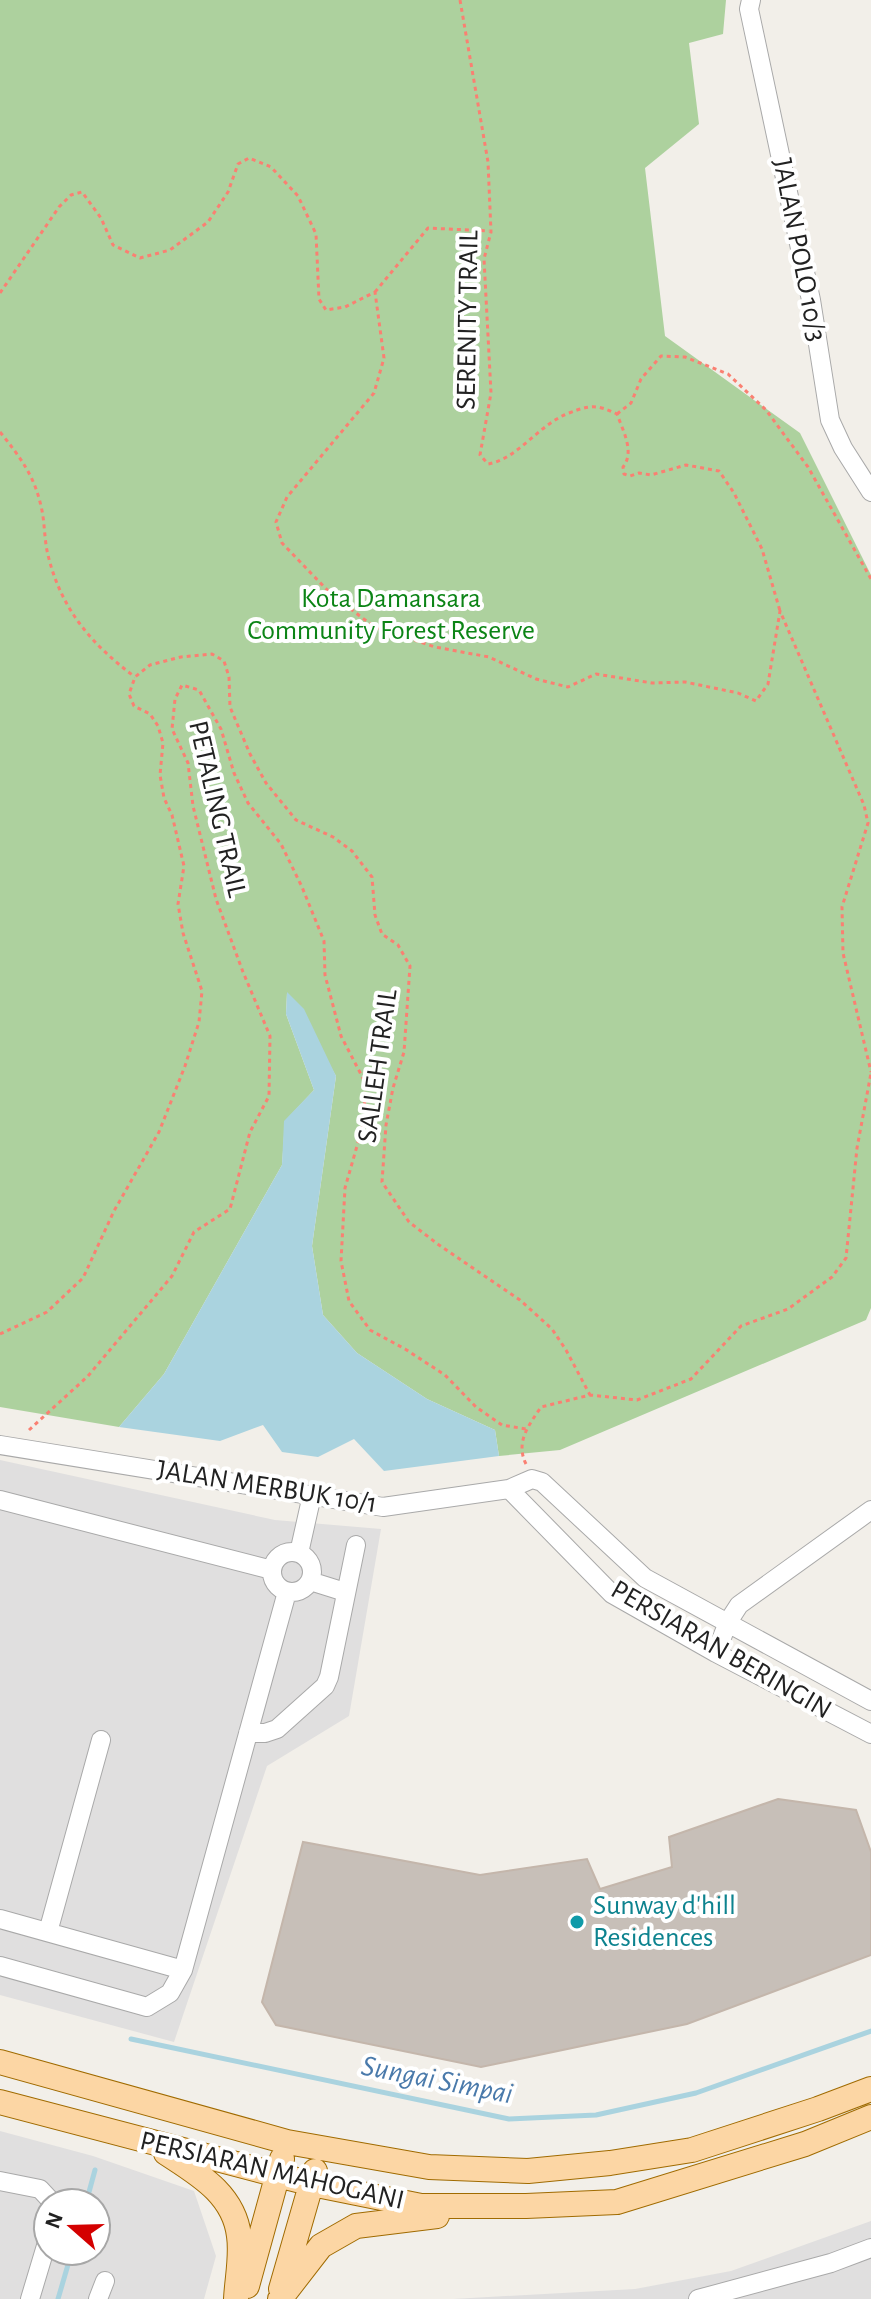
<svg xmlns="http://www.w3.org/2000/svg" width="871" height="2299" font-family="'Alegreya Sans',sans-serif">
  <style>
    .residential { fill: #e0dfdf; fill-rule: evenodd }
    .forest { fill: #add19e }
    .water { fill: #aad3df }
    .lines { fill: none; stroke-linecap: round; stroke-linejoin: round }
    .stream { stroke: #aad3df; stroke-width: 5 }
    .building { fill: #c7bfb8; stroke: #c4b6ab; stroke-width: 2 }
    .minor-casing { stroke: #a9a9a9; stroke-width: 20 }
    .major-casing { stroke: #a06b00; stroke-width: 26 }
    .path { stroke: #fa8072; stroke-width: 3; stroke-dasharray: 4 4; stroke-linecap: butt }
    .minor { stroke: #fff; stroke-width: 18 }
    .major { stroke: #fcd6a4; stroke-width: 24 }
    .culture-dot { fill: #0f9aa8; stroke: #fff; stroke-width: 3 }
    .labels { text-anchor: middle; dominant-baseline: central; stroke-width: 8; stroke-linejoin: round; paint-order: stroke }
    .street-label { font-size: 28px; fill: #222; stroke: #fff }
    .park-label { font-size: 28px; fill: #0c8416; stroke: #fff }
    .culture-label { font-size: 28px; fill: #0d838f; stroke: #fff; text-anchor: start }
    .water-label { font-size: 30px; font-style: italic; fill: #4a7aab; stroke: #fff }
  </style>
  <rect width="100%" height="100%" fill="#f2efe9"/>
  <path class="residential" d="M0,1460L275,1520L381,1529L349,1716L267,1766L174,2042L0,1995Z
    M0,2131L93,2156L194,2191L216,2256L204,2299H0ZM48,2203H96V2251H48Z
    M871,2221V2299H453L635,2289L731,2271Z"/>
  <path class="forest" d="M0,0H726L723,34L689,43L699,124L645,168L665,336L800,433L871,575V1308L866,1320L560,1450L499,1456L495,1430L427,1399L357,1353L323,1315L312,1246L336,1076L287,993L286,1014L314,1090L285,1121L282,1165L164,1374L119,1427L0,1407Z"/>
  <path class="water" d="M287,992L304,1009L336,1076L312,1246L323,1315L357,1353L427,1399L495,1430L499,1456L384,1471L354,1439L318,1457L282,1452L263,1425L220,1441L119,1427L164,1374L282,1165L284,1121L314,1090L286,1014Z"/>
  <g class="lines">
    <path class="stream" d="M131,2039L509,2119L596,2115L696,2093L871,2031
      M86,2203L95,2170
      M58,2299L72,2251"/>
  </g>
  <path class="building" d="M778,1799L856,1810L871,1852V1955L687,2024L481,2067L276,2025L262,2002L303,1842L480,1875L587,1859L600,1889L672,1867L669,1837Z"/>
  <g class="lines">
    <g class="minor-casing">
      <path id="minor" d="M751,0L749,9L811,300L830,420L843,448L871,492
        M0,1445L383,1507L509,1489L532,1479L542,1482L645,1578L871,1701
        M509,1489L612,1594L716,1653L871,1734
        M0,1500L272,1570
        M272 1572a20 20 0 1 1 40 0a20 20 0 1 1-40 0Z
        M299,1553L312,1495
        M310,1581L345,1592
        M716,1653L728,1622L739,1605L871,1510
        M248,1733H265L277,1729L325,1686L329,1677L356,1545
        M0,1919L183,1970
        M48,1932L101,1740
        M0,1966L147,2007L170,1993L183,1970L287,1592
        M0,2181L40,2189L53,2203
        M30,2299L48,2239
        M98,2299L105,2281
        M698,2299L831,2263L871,2248"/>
    </g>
    <g class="major-casing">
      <path id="major" d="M0,2062L287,2142L429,2167L528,2171L610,2163L692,2150L818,2109L871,2089
        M0,2102L312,2184L421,2206H526L617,2202L805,2144L871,2117
        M166,2153C198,2174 234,2194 239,2236C242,2256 237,2279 236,2299
        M247,2286L282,2159
        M281,2289L315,2171
        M280,2299L321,2246L356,2226L437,2216"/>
    </g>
    <path class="path" d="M460,0L488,162L491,232L484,259L491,393L480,455L488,464C518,459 539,424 569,413C590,405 596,404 617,414C623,431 635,452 623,467L624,474L630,476L639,473L651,475L686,465L719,471L734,493L762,549L780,611
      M375,292L428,228L489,231
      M0,293L59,207L71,195L82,192L101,218L113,245L140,258L170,250L208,222L228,192L238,164L249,158L271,167L298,196L316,234L319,299L326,310L345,307L375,292L384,358L374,393L287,497L276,522L282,543L331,594L373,626L435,647L489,657L536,679L568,687L596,674L652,683L685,682L738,693L756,701L768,684L780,611L864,805L868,823L842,907L843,953L871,1072
      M617,414L631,403L641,379L661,356L685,357L728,374L766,410L808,467L871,579
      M0,432C20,457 34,475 41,506C45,522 44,539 48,555C61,609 91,644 135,677
      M0,1334L47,1312L83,1278L114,1211L159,1132L185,1066L199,1022L202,991L183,933L178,904L184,866L172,815L164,798L160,775L163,743L158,726L150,714L134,706L129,694L135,677L150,665L181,657L212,654L224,661L229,677L230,707L250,754L266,783L296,820L333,837L352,851L372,877L375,915L382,934L398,945L410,966L404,1052L393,1088L386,1125L382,1182L409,1222L439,1245L520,1300L552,1329L566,1350L590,1395
      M29,1430L88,1376L172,1276L194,1232L230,1209L250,1132L269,1096L270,1036L243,972L216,899L193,806L188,763L172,729L175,699L182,685L199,690L221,729L234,773L248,803L281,844L302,887L324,941L325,975L341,1036L366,1084L363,1125L345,1188L341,1261L349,1301L370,1330L405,1349L445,1375L476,1407L502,1425L526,1429
      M526,1464C515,1442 529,1425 541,1407L590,1395L637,1400L691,1379L741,1326L788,1309L832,1277L846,1258L857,1148L871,1073"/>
    <use href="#minor" class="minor"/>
    <use href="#major" class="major"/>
  </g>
  <circle class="culture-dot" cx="577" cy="1922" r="8"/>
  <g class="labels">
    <g class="street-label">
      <text transform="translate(799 250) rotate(79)">JALAN POLO 10/3</text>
      <text transform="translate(468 320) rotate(-89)">SERENITY TRAIL</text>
      <text transform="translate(217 809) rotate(77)">PETALING TRAIL</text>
      <text transform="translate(378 1066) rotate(-82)">SALLEH TRAIL</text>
      <text transform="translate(267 1487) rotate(9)">JALAN MERBUK 10/1</text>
      <text transform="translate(721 1650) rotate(30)">PERSIARAN BERINGIN</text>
      <text transform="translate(272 2171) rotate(13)">PERSIARAN MAHOGANI</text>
    </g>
    <g class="park-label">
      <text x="391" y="599">Kota Damansara<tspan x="391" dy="32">Community Forest Reserve</tspan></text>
    </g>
    <g class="culture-label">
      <text x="593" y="1906">Sunway d'hill<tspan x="593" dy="32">Residences</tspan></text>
    </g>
    <g class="water-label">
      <text transform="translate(437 2080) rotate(11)">Sungai Simpai</text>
    </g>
  </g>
  <g transform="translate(72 2227) rotate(290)"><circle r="38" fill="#ffffff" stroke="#a7a7a7" stroke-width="2"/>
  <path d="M0-6L14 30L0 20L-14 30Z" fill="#d40000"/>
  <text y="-12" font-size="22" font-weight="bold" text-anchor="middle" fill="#222222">N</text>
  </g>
</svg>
